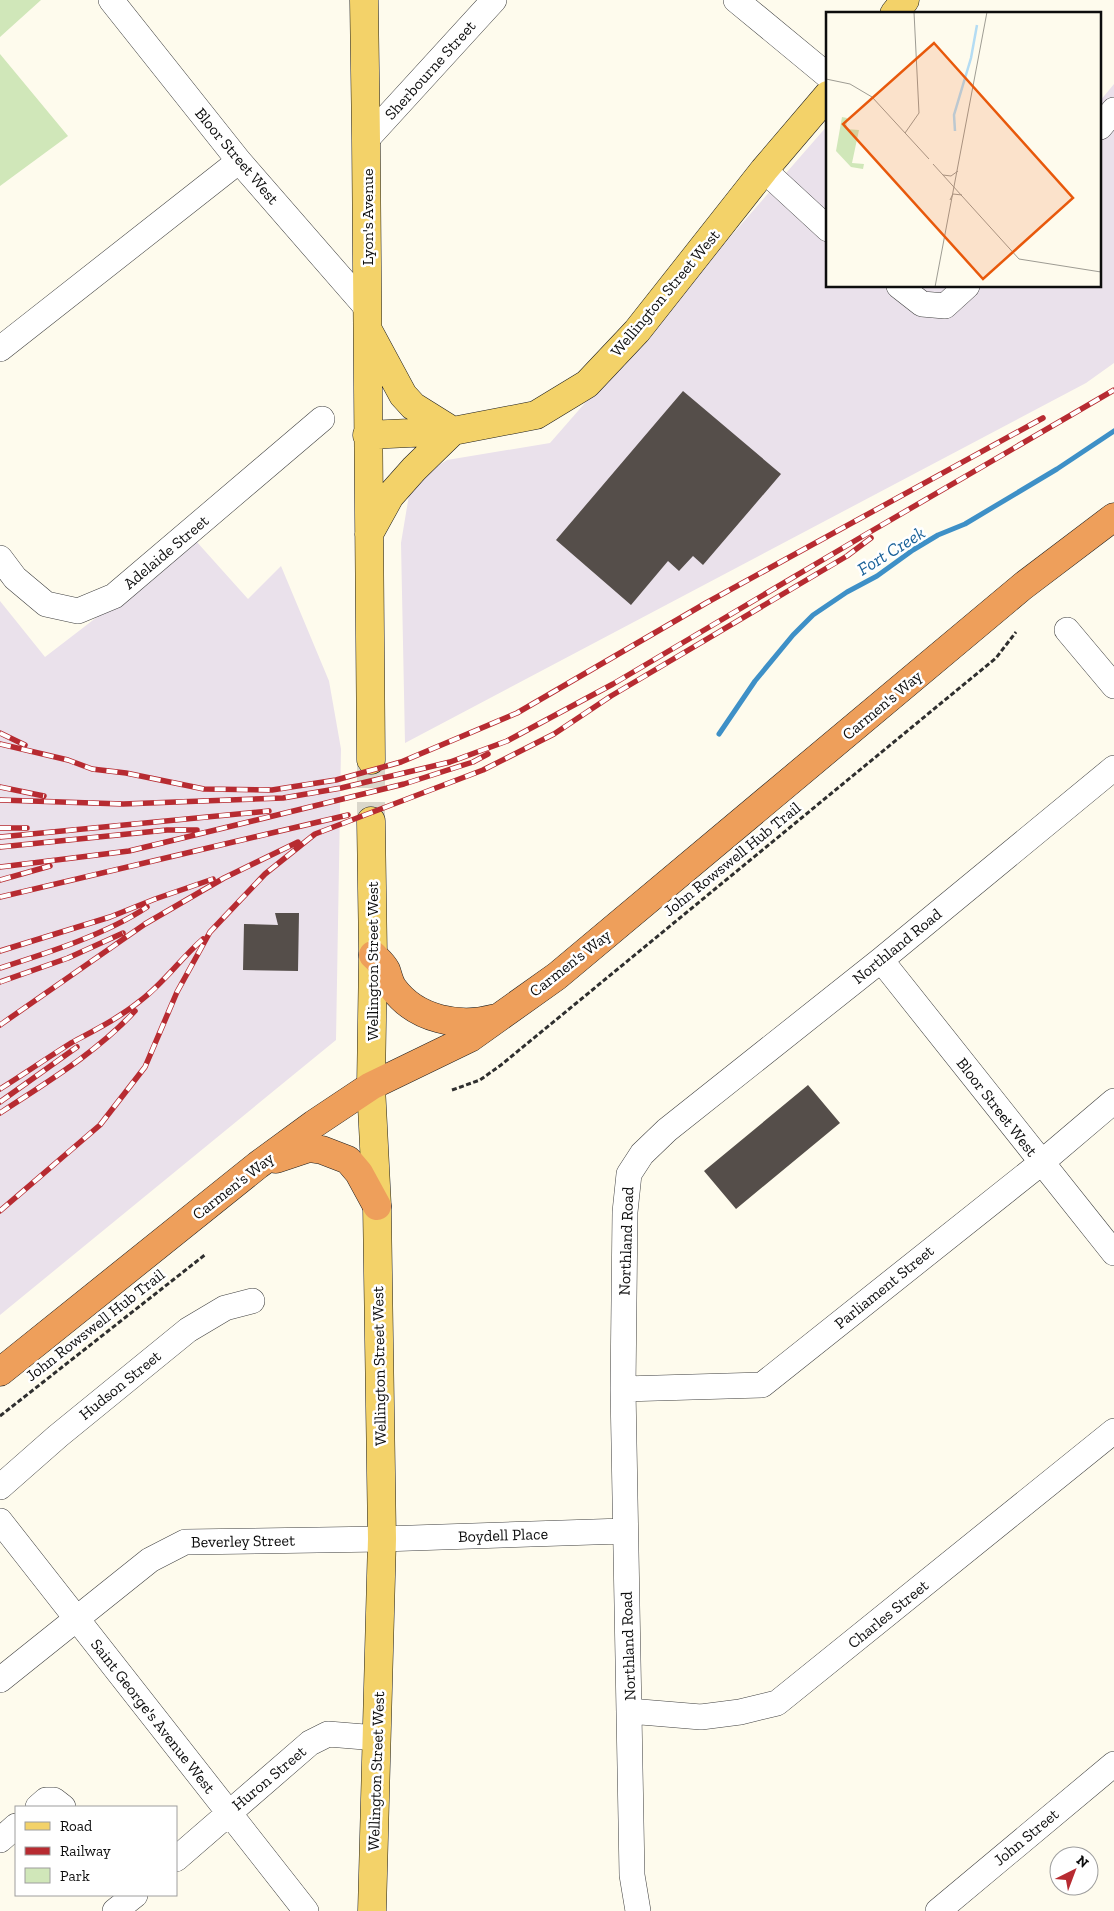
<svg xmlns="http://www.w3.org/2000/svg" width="1114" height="1911" font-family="'Zilla Slab',serif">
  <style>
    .industrial { fill: #eae1eb }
    .green { fill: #d0e7b9 }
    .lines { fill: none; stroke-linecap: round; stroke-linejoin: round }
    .stream { stroke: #3e90c7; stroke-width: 5 }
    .building { fill: #554e4a }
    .major-tunnel { stroke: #dad7cb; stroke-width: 28; stroke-dasharray: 28 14; stroke-linecap: butt }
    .minor-casing { stroke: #404040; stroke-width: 26 }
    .major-casing { stroke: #1e1e1e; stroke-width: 29 }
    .highway-casing { stroke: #1e1e1e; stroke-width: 29 }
    .path { stroke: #2f2f2f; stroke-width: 3; stroke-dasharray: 5 2.5; stroke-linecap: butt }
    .minor { stroke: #fff; stroke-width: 25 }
    .major { stroke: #f3d269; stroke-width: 28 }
    .highway { stroke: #ee9f5b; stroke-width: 28 }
    .rail-casing { stroke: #b72b31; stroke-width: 5.5 }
    .rail { stroke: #fff; stroke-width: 4; stroke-dasharray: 11; stroke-linecap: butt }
    .labels { text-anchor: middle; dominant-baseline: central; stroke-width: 5; stroke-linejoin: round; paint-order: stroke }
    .street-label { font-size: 16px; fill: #0d0d0d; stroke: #fff }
    .water-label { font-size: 18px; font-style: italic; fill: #1b6299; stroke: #fff }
    .inset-river { fill: none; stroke: #b4dcf3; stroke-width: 2.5 }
    .inset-road { fill: none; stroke: #9e9c93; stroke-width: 1 }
    .view { fill: #e8590c; fill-opacity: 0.15; stroke: #e8590c; stroke-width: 2.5 }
    .inset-edge { fill: none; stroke: #0d0d0d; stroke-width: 2.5 }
  </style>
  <rect width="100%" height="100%" fill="#fefbed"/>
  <path class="industrial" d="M1114,84V363L1086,383L405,743L401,543L411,483L447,460L550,443L828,125V286H1100V101Z
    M196,541L248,599L281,566L329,681L341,749L336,1040L0,1315V601L45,657Z"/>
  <path class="green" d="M0,0H41L0,37Z
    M0,54L68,136L0,186Z"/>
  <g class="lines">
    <path class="stream" d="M719,734L755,681L793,635L813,615L847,592L877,576L913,550L938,535L965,524L1057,469L1114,431"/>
  </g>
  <path class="building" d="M683,391L781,474L703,565L693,556L679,571L668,561L631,605L556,540Z
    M275,913H299L298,971L243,970L244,924L278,925Z
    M808,1085L840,1123L736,1209L704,1171Z"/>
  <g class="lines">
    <path class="major-tunnel" d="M371,760V821"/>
    <g class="minor-casing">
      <path id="minor" d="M111,0L239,161L367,308
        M736,0L828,76
        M1100,127L1114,110
        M366,140L494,0
        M764,170L828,229
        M899,286L922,304L945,306L967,286
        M0,349L239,161
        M0,558L15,578L46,604L78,611L114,596L322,419
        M1067,630L1114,686
        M881,960L1114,1253
        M623,1389L762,1385L1041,1163L1114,1101
        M0,1487L58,1436L188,1330L225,1308L252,1301
        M0,1521L306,1911
        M0,1680L150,1560L185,1542L382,1539L624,1531
        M629,1711L701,1717L740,1712L777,1703L1114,1431
        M38,1807L46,1800H54L63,1807
        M0,1840L16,1826
        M176,1859L310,1743L328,1734L377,1738
        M115,1911L135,1895
        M638,1911L632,1875L623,1389L625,1212L629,1174L642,1154L667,1130L881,960L1114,768
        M938,1911L1114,1764"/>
    </g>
    <g class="major-casing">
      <path id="major" d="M364,0L366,140L371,760
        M894,14L905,0
        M369,332L403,395L413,406L453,431
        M367,435L453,431L536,415L587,384L637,331L764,170L828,95
        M369,534L390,496L414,469L453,431
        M371,821L373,955L371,1086L377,1206L382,1539L372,1911"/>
    </g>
    <g class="highway-casing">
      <path id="highway" d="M373,955C377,959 383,964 386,970C388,975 389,982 393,988C416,1020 460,1028 496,1018
        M276,1159L309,1148L322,1150L348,1160L359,1173L377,1206
        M0,1372L258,1165L314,1124L371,1086L470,1038L557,976L1023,586L1114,517"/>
    </g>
    <path class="path" d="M452,1090L480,1080L501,1065L996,658L1016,632
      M0,1416L206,1254"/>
    <use href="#minor" class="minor"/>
    <use href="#major" class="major"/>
    <use href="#highway" class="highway"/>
    <g class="rail-casing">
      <path id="rail" d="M0,733L25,745
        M0,744L68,760L92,769L126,773L204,789L272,790L336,780L401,762L517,713L706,603L1043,418
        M0,787L44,796
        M0,800L123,804L283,798L341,788L450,762L507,741L613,684L863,536L1114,390
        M0,828H27
        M0,837L269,811
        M0,847L167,830H197
        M0,867L129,851L404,784L473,762L488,754
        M0,880L50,866
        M0,897L348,815
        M0,951L110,917L155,899L213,879
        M0,968C47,953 107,934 147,907
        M0,982L68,958L123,933
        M0,1025L145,924L224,878L298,842
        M0,1089C24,1074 47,1058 71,1043C95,1030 119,1018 140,1001C164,983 181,958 203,939
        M0,1102L77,1047
        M0,1113C47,1082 96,1053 135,1011
        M0,1211L100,1125L145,1067L177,992L210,932L265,874L315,834L483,770L554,734L611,696L847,556L871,538"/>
    </g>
    <use href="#rail" class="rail"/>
  </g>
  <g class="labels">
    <g class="street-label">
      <text transform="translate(430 70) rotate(-48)">Sherbourne Street</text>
      <text transform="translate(237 156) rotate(50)">Bloor Street West</text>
      <text transform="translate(367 217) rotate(-90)">Lyon's Avenue</text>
      <text transform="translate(665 293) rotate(-50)">Wellington Street West</text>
      <text transform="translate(166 552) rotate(-40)">Adelaide Street</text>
      <text transform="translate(882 705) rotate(-40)">Carmen's Way</text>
      <text transform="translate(732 859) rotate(-39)">John Rowswell Hub Trail</text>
      <text transform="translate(897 946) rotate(-39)">Northland Road</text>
      <text transform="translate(372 961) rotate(-90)">Wellington Street West</text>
      <text transform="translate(570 963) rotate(-38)">Carmen's Way</text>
      <text transform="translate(997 1107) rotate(52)">Bloor Street West</text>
      <text transform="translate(233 1186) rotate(-38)">Carmen's Way</text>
      <text transform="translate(626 1241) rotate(-88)">Northland Road</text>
      <text transform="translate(884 1287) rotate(-39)">Parliament Street</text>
      <text transform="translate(95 1325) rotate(-38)">John Rowswell Hub Trail</text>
      <text transform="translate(379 1366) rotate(-91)">Wellington Street West</text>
      <text transform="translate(120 1385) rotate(-39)">Hudson Street</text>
      <text transform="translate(503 1535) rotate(-2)">Boydell Place</text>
      <text transform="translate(243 1541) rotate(-1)">Beverley Street</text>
      <text transform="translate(888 1614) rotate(-39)">Charles Street</text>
      <text transform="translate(628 1646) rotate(-92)">Northland Road</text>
      <text transform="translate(153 1716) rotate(52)">Saint George's Avenue West</text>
      <text transform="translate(376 1771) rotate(-88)">Wellington Street West</text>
      <text transform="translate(269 1778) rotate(-40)">Huron Street</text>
      <text transform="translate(1026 1837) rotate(-40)">John Street</text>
    </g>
    <g class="water-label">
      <text transform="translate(891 551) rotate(-32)">Fort Creek</text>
    </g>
  </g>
  <g transform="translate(826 12)">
    <rect width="275" height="275" fill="#fefbed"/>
    <path d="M16,105L21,106L20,117L33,118L26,151L38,152L37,157L25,155L10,139Z" fill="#d0e7b9"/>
    <path class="inset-river" d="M129,119L128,103L145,46L151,13"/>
    <path class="inset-road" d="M0,67L24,72L46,85L103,147M79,121L93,101L88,0M107,152L193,247L275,260M117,163L125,164L132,159M124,188L127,182L136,183M109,275L161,0"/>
    <path class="view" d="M108,31L247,186L157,267L17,112Z"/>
    <rect width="275" height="275" class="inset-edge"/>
  </g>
  <rect x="15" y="1806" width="162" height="90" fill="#ffffff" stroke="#9e9e9e"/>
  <rect x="25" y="1822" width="25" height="8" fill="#f3d269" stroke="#9e9e9e"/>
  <text x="60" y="1831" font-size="15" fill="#0d0d0d">Road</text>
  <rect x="25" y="1847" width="25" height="8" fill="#b72b31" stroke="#9e9e9e"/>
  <text x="60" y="1856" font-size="15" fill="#0d0d0d">Railway</text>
  <rect x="25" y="1868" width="25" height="15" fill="#d0e7b9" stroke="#9e9e9e"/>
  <text x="60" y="1881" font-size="15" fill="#0d0d0d">Park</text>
  <g transform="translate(1074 1871) rotate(42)"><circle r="24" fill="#ffffff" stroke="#9e9e9e"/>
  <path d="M0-4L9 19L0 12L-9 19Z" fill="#b72b31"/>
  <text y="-8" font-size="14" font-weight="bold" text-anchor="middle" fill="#0d0d0d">N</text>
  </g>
</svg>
